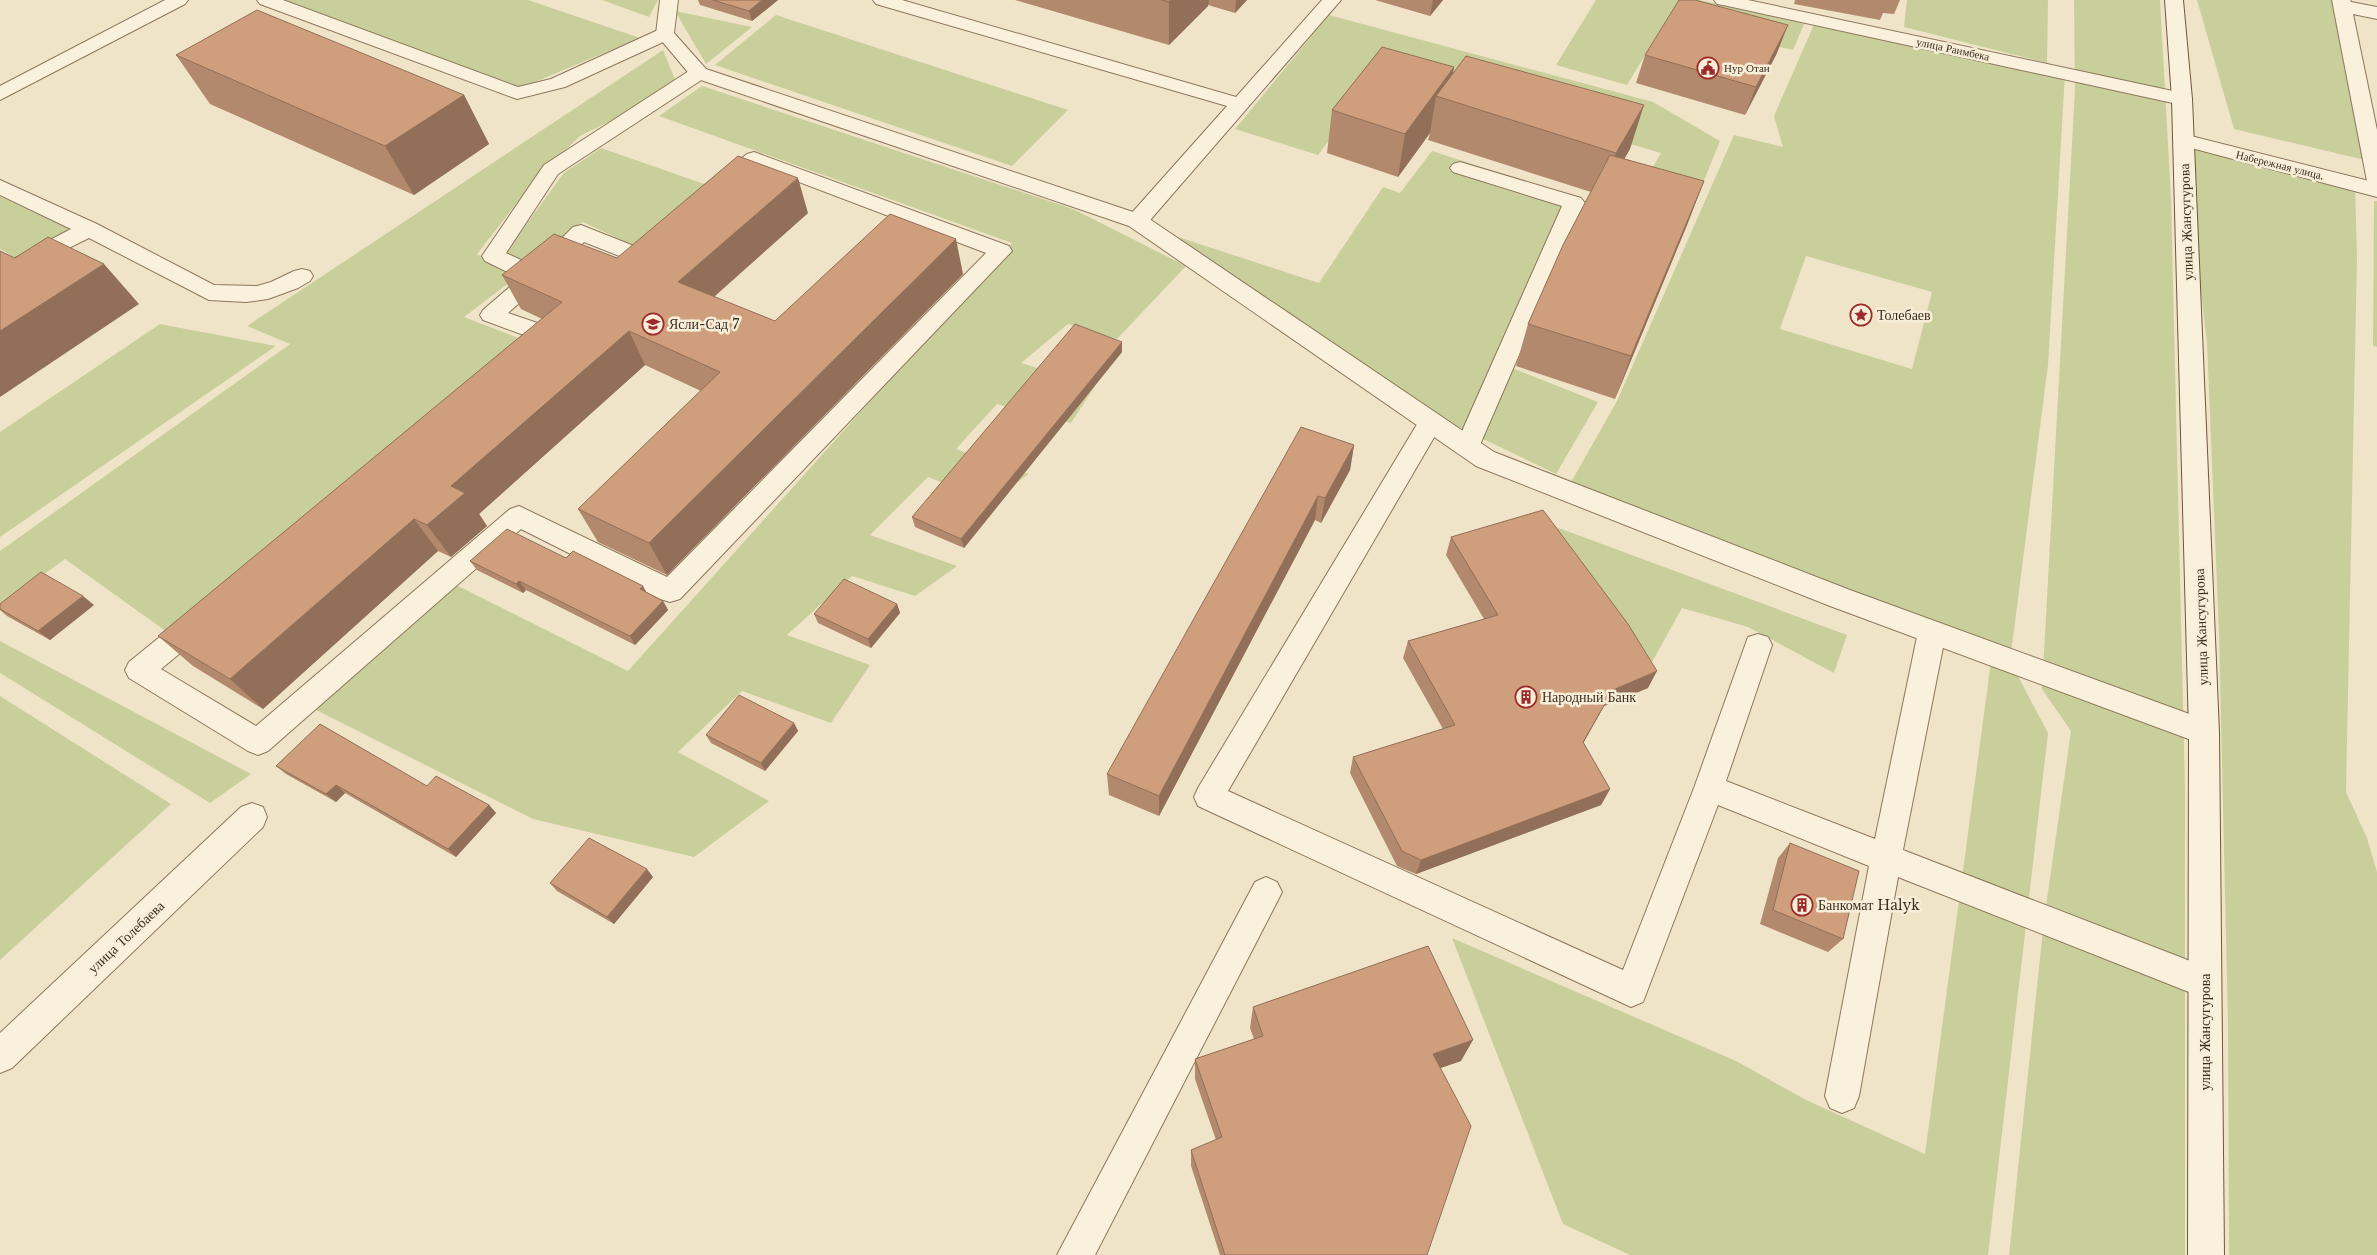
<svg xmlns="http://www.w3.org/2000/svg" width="2377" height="1255" font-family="'Libre Baskerville',serif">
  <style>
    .green { fill: #c9cf9b; fill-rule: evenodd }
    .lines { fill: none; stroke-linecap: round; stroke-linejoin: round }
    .service-casing { stroke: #8d765c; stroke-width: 2 }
    .minor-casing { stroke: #8d765c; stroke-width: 2 }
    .tertiary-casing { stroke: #8d765c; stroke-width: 2 }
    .secondary-casing { stroke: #6f573f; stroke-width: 2 }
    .service { fill: #faf1dc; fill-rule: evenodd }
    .minor { fill: #faf1dc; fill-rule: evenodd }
    .tertiary { fill: #faf1dc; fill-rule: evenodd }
    .secondary { fill: #faf1dc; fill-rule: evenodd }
    .wall { fill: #b2896c }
    .shaded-wall { fill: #916f58 }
    .building { fill: #cf9f7d; stroke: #916f58 }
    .labels { text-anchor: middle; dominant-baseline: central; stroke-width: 5; stroke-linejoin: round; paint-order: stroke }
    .far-street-label { font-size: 11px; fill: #3d2e20; stroke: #f7eed8 }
    .far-poi-label { font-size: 11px; fill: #3d2e20; stroke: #f7eed8; text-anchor: start }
    .street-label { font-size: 14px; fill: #3d2e20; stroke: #f7eed8 }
    .poi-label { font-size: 14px; fill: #3d2e20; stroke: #f7eed8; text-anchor: start }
  </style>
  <rect width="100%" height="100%" fill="#f0e4c8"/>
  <path class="green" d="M284,0H528L640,38L516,90Z
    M602,0H658L649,17Z
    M1596,0H1699L1805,22L1793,50L1666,21L1627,85L1556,65Z
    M1907,0H2048L2047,63L1904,27Z
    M2074,0H2160L2171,198L2185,789V1255H2009L2044,920L2071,731L2042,689L2075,88Z
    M2197,0H2341L2373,162L2234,129Z
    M675,11L752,27L706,64Z
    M776,15L1068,110L1012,166L715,65Z
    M1329,15L1653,102L1720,141L1691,213L1634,199L1661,153L1450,92L1370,85L1318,155L1235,129Z
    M1816,20L2065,74L2048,365L2010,661L2048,733L1988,1255H1630L1563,1224L1452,938L1736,1061L1806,1100L1925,1154L1992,654L1566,491L1617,401L1734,135L1783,147L1774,116ZM1806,256L1932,292L1912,369L1780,329Z
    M663,50L678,87L580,136L537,177L477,254L518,276L464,317L526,341L167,632L65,559L0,607V551L290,344L247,326Z
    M702,86L1073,209L1186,266L1117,339L1068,324L1021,363L1095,386L1071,423L997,404L956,449L1029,474L989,501L928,477L870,535L957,566L915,596L852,576L787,635L870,665L831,723L742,691L678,752L769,801L694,857L533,819L314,709L452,583L628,671L1012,243L659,116Z
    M2183,140L2355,184L2357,257L2346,792L2367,838L2377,872V1255H2229L2228,1024L2219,633L2207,343Z
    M601,148L707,185L632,245L583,222L528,264L505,253L564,173Z
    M1432,151L1584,200L1494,361L1598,402L1556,474L1456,426L1175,236L1319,283L1383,187L1400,193Z
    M0,194L74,227L23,262L0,249Z
    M2374,201H2377V347L2373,346Z
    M160,324L276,346L0,537V432Z
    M1540,521L1847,635L1834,673L1748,627L1682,608L1652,662Z
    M0,641L251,774L210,803L0,673Z
    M0,696L171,804L0,960Z"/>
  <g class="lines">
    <g class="service-casing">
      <path id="service" d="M165,0H188L185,4L0,100V86Z
        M257,0H283L518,87L551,79L658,30H672L674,34L672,38L565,87L517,99L260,4Z
        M873,0H902L1236,97L1322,0H1341L1145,226L1137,228L1129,226L1126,221L1129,216L1227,106L876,4Z
        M2332,0H2350L2351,2L2377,7V19L2353,14L2377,130V187L2370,186L2367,181Z
        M699,67L706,69L709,73L706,77L558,174L506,253L534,266L573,227L581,225L634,246C644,238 650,231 663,235L666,240C659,250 648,260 637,263L584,242L553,272L546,274L544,281L508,313L558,330L562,336C554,348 543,355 530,351L526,345L532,338L483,320L480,315L483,310L520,278L485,261L482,256L544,165L692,69Z
        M754,152L1009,246L1012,251L680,599L670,602L660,599L521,529L268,751L258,755L248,751L129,678L125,670L129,662L188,614L198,611L208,614L212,622L208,630L161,669L256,726L510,509L519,506L667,577L986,253L757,166C744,177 731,194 714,190L711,185L714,180L747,154Z
        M1460,162L1581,198L1585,203L1479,447L1476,453L1467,456L1458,453L1455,447L1562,206L1453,172L1450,168L1453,164Z
        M0,180L97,224L214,285L257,286L271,282L294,271L302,269L310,271L313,276L310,281L298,288L268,299L246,302L209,300L89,238L0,282V266L71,229L0,195Z
        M1431,413L1440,416L1443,422L1228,791L1623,970L1694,788L1748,637L1758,634L1768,637L1772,645L1726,781L1875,839L1918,632L1922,624L1932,621L1942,624L1946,632L1903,850L2216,971L2220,982L2216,993L2204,998L1898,877L1859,1096L1854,1108L1842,1113L1830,1108L1825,1096L1869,866L1718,805L1643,1002L1631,1007L1198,806L1194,797L1198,788L1422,416Z
        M1266,877L1277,882L1282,892L1277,902L1095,1255H1057L1255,882Z"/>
    </g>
    <g class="minor-casing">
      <path id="minor" d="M660,0H678L674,33L706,69L1145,216L1494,452L1850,590L2214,723L2219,732L2214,741L2204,745L2194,741L1830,606L1476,466L1129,226L692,77L656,34Z
        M1714,0H1748L2182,93L2189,95L2192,99L2189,103L2182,105L1723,5L1717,4Z
        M252,803L263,807L267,817L263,827L12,1068L0,1073V1033L241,807Z"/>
    </g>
    <g class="tertiary-casing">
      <path id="tertiary" d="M2183,134L2377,183V197L2176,144L2173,140L2176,136Z"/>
    </g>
    <g class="secondary-casing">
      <path id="secondary" d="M2165,0H2183L2192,99L2219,732L2224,1255H2188L2189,732L2172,99Z"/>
    </g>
    <use href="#service" class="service"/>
    <use href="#minor" class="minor"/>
    <use href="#tertiary" class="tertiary"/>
    <use href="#secondary" class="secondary"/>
  </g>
  <path class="wall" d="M698,0H778L752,21L700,5Z
    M1015,0H1247L1235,13L1208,5V6L1169,45Z
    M1375,0H1443L1430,16Z
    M1795,0H1900L1894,14L1883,13L1880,20L1794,4Z
    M1777,53L1745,115L1636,83L1645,55Z
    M176,55L464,95L489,144L414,195L210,104Z
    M1454,67L1452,75L1630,149L1624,159L1704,181L1687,225L1615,399L1516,366L1528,324L1591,192L1428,140L1430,133L1398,177L1327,153L1332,110Z
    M808,213L714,297L775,321L963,274L667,575L598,542L578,509L701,391L645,365L479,514L487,526L451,557L438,551L263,709L193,666L158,636L542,319L521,309L502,275L617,258Z
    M1122,342V352L964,548L915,527L912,517Z
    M1354,445L1350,470L1321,523L1315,520L1159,816L1109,795L1107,774Z
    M1451,537L1648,688L1604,706L1583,743L1610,789L1601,805L1416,874L1397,866L1350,773L1353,757L1443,729L1403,658L1408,641L1484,619L1446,555Z
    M566,558L663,601L668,610L635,645L526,590L523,593L477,570L470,561Z
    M0,604L94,605L50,640L7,616L0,610Z
    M897,604L900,613L871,648L818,623L814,614Z
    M794,723L798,731L765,771L711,743L706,735Z
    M276,766L427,786L489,805L496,813L456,857L345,793L336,802L286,774Z
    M1790,843L1843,939L1828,952L1760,924L1778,858Z
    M653,877L614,924L557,891L550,883Z
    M1253,1007L1461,1061L1440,1068L1427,1255H1220L1191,1166V1150L1216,1140L1195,1079V1059L1254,1039L1250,1028Z"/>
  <path class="shaded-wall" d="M762,0H778L752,21L749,11Z
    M1171,0H1209L1208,6L1169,45V2Z
    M1236,0H1247L1235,13Z
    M1433,0H1443L1430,16Z
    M1788,25L1777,53L1745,115L1756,87Z
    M1454,67L1448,100L1436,96L1430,133L1398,177L1405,134Z
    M464,95L489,144L414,195L385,146Z
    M1644,105L1630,149L1603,196L1616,153Z
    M798,178L808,213L692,316L678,282Z
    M1704,181L1687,225L1615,399L1631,356Z
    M956,239L963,274L667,575L649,543Z
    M104,264L139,304L0,397V331Z
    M629,331L645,365L479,514L487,526L451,557L427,525L451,486Z
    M1122,342V352L964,548L961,539Z
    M1354,445L1350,470L1321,523L1325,498Z
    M1318,496L1315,520L1159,816V796Z
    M414,519L438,551L263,709L230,679Z
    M519,581L526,590L523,593L516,584Z
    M643,586L648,595L640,589Z
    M83,596L94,605L50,640L38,631Z
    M663,601L668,610L635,645L630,636Z
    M897,604L900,613L871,648L868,639Z
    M1657,671L1648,688L1604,706L1575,758L1583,742L1613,690Z
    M794,723L798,731L765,771L761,763Z
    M336,785L345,793L336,802L326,794Z
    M1610,789L1601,805L1416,874L1421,860Z
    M489,805L496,813L456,857L448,849Z
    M647,869L653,877L614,924L607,917Z
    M1473,1040L1461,1061L1423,1074L1433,1054Z"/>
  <path class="building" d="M713,0H762L749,11Z
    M1161,0H1171L1169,2Z
    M1679,0H1695L1788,25L1756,87L1645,55Z
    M257,10L464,95L385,146L176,55Z
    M1382,47L1454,67L1405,134L1332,110Z
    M1466,56L1644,105L1616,153L1436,96Z
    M1610,155L1704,181L1631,356L1528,324L1563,245Z
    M738,156L798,178L678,282L775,321L890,214L956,239L649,543L578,509L720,372L629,331L451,486L465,493L427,525L414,519L230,679L158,636L562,302L502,275L554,234L617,258Z
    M48,237L104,264L0,331V251L15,258Z
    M1075,324L1122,342L961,539L912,517Z
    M1301,427L1354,445L1325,498L1318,496L1159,796L1107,774Z
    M1543,510L1628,624L1657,671L1613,690L1583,742L1610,789L1421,860L1402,851L1353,757L1455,725L1408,641L1498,615L1451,537Z
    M507,529L566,558L573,551L643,586L640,589L663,601L630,636L519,581L516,584L470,561Z
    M41,572L83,596L38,631L0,609V604Z
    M844,579L897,604L868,639L814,614Z
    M739,695L794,723L761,763L706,735Z
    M320,724L427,786L436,776L489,805L448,849L336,785L326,794L276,766Z
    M589,838L647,869L607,917L550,883Z
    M1790,843L1859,871L1843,939L1773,910Z
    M1428,946L1473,1040L1433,1054L1471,1126L1427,1255H1225L1191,1150L1222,1137L1195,1059L1263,1036L1253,1007Z"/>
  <defs>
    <g id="civic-ring" transform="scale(1.125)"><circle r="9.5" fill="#f7eed8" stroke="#9e2a2b" stroke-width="1.5"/><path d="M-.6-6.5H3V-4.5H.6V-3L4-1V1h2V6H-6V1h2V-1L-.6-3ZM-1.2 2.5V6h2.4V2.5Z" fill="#9e2a2b"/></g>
    <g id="sight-ring" transform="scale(1.125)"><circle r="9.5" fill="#f7eed8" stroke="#9e2a2b" stroke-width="1.5"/><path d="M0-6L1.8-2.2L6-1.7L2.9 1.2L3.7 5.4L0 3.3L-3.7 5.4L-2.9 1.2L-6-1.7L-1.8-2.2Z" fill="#9e2a2b"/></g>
    <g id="school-ring" transform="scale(1.125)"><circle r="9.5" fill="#f7eed8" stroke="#9e2a2b" stroke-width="1.5"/><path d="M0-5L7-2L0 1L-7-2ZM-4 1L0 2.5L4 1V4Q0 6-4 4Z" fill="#9e2a2b"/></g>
    <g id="building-ring" transform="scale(1.125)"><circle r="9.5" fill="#f7eed8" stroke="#9e2a2b" stroke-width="1.5"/><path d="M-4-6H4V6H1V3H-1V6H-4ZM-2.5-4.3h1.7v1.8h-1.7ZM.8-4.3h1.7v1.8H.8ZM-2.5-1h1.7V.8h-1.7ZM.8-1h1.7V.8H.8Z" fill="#9e2a2b"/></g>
  </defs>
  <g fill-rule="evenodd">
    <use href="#civic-ring" x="1708" y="68"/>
    <use href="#sight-ring" x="1861" y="315"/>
    <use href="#school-ring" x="653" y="324"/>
    <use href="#building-ring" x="1526" y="697"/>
    <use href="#building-ring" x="1802" y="905"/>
  </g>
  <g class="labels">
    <g class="far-street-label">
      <text transform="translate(1953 49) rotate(12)">улица Раимбека</text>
      <text transform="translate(2280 165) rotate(14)">Набережная улица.</text>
    </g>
    <g class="far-poi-label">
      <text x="1724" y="68">Нур Отан</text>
    </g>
    <g class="street-label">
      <text transform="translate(2186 222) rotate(-92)">улица Жансугурова</text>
      <text transform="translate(2201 627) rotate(-92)">улица Жансугурова</text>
      <text transform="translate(126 937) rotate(-43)">улица Толебаева</text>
      <text transform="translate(2205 1032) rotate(-90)">улица Жансугурова</text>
    </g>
    <g class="poi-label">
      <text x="1877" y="315">Толебаев</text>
      <text x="669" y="324">Ясли-Сад 7</text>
      <text x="1542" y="697">Народный Банк</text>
      <text x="1818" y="905">Банкомат Halyk</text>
    </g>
  </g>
</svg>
